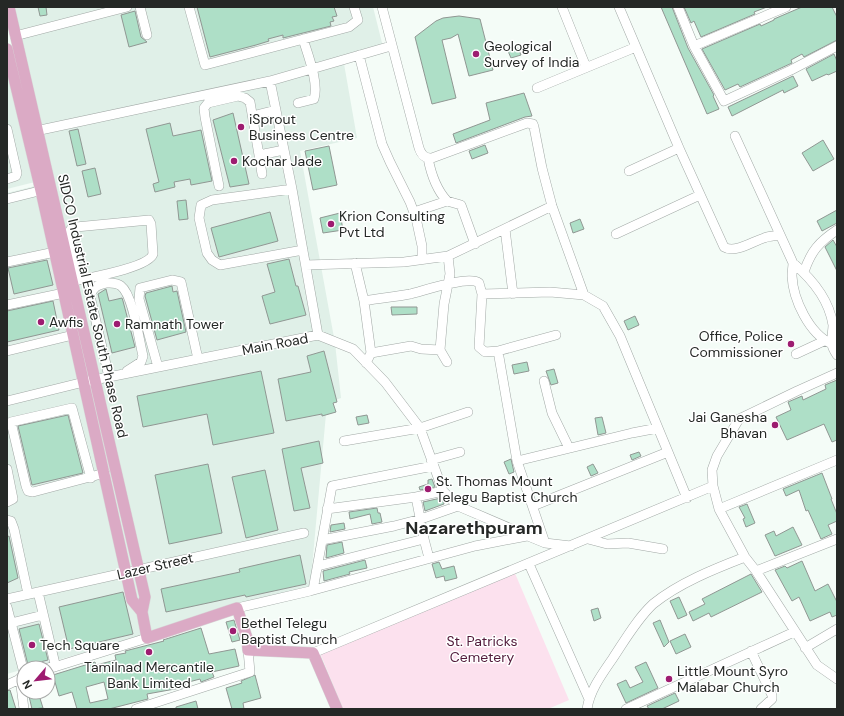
<svg xmlns="http://www.w3.org/2000/svg" width="844" height="716" font-family="'DM Sans',sans-serif">
  <style>
    .built { fill: #e0f0e8 }
    .green { fill: #fce1ee }
    .building { fill: #aedfc7; stroke: #909793; fill-rule: evenodd }
    .lines { fill: none; stroke-linecap: round; stroke-linejoin: round }
    .minor-casing { stroke: #a2a9a6; stroke-width: 10 }
    .major-casing { stroke: #d8d8d8; stroke-width: 12 }
    .minor { stroke: #fff; stroke-width: 9 }
    .major { stroke: #dbaac5; stroke-width: 11 }
    .poi-dot { fill: #9d1c70; stroke: #fff; stroke-width: 1.5 }
    .labels { text-anchor: middle; dominant-baseline: central; stroke-width: 3; stroke-linejoin: round; paint-order: stroke }
    .poi-label { font-size: 14px; fill: #252826; stroke: #fff; text-anchor: start }
    .street-label { font-size: 14px; fill: #252826; stroke: #fff }
    .park-label { font-size: 14px; fill: #511a3a; stroke: #fff }
    .district-label { font-size: 18px; font-weight: bold; fill: #252826; stroke: #fff }
  </style>
  <rect width="100%" height="100%" fill="#f4fcf7"/>
  <path class="built" d="M7,7H373L384,51L343,58L357,138L300,151L335,343L341,398L327,403L310,589L29,668H24V669L7,674V193L43,184Z
    M7,40L39,181L7,189Z"/>
  <path class="green" d="M514,571L569,700L548,709H343L320,653Z"/>
  <path class="building" d="M38,7H46L47,15L40,16Z
    M197,7H334L337,16L332,17L334,21L330,22L331,26L283,38V35L268,39L269,41L256,45L210,57Z
    M661,7H672L688,48L714,95L713,96L719,109L707,114Z
    M684,7H767L754,12L755,14L701,37L694,21L691,23Z
    M802,7H832L837,17V40L804,57L802,54L791,60L792,63L740,87L738,84L725,90L702,49L760,24L761,26L774,20V19Z
    M135,11L141,37L147,42L129,47L121,15Z
    M459,16L480,19L493,70L469,76L458,34L451,38L442,40L456,98L432,104L415,37L436,21L443,18Z
    M518,48L521,55L511,58L508,51Z
    M834,54L837,61V71L828,75L827,74L812,81L806,69Z
    M793,76L798,86L784,93L783,90L732,116L728,107Z
    M524,93L532,116L525,117L456,143L453,134L490,120L486,103Z
    M233,113L249,184L230,187L213,120Z
    M170,123L173,136L201,130L212,181L191,185L190,179L174,182L175,187L155,192L153,184L159,182L146,129Z
    M78,129L86,164L77,166L69,131Z
    M823,140L834,159L813,171L802,153Z
    M485,145L488,153L472,159L469,151Z
    M329,146L337,185L313,190L305,151Z
    M95,168L101,194L88,197L82,171Z
    M186,200L188,219L179,220L177,201Z
    M837,210V223L822,231L817,221Z
    M270,212L278,241L219,257L211,228Z
    M340,213L343,230L323,233L320,218Z
    M580,219L584,229L573,233L570,223Z
    M833,240L837,247V271L825,247Z
    M289,259L296,286H298L306,315L270,324L262,296L275,292L267,264Z
    M47,260L53,285L14,294L8,268Z
    M172,286L173,292L177,291L186,332L157,340L145,296L146,293Z
    M106,289L109,301L122,298L123,301L135,347L112,353L98,294Z
    M53,301L59,330L7,342V311Z
    M391,307H417V314L392,315Z
    M635,316L639,325L628,330L624,321Z
    M324,351L337,402L333,403L336,412L322,416V414L286,421L278,379L311,372L307,356Z
    M527,362L529,371L514,374L512,365Z
    M554,369L558,383L551,385L546,371Z
    M261,371L274,433L213,445L207,414L143,427L137,396Z
    M837,380V440L832,442L824,424L787,440L776,417L791,410L788,402L802,396L803,400L826,389L825,385Z
    M68,415L83,473L32,485L18,426Z
    M367,415L369,423L358,425L356,417Z
    M602,417L606,433L598,435L595,418Z
    M319,441L323,463L301,468L310,508L294,511L282,449Z
    M639,452L641,456L632,460L630,455Z
    M511,459L514,472L509,474L504,462Z
    M208,464L222,533L169,544L155,475Z
    M593,464L598,473L591,476L587,467Z
    M265,470L278,530L246,538L232,477Z
    M822,473L832,499H831L837,514V521L828,525L832,534L821,539L808,510L806,511L799,490L786,496L783,489Z
    M432,479L435,487L420,490L419,487L428,484V480Z
    M441,498L443,500L444,504L425,511L423,502Z
    M747,504L755,523L746,527L743,519L745,518L739,507Z
    M377,508L378,513H380L382,522L372,524L370,514L350,519L349,512Z
    M344,523L345,529L330,532L331,525Z
    M793,527L802,545L775,556L765,535L774,531L776,536Z
    M9,536L18,578L7,583V537Z
    M342,542L344,553L326,558L327,545Z
    M300,555L306,584L246,597L245,595L166,612L161,589L240,572L239,569Z
    M365,560L367,568L349,572L350,574L324,581L323,571Z
    M802,561L815,591L828,584L837,602V615L832,617L830,612L810,621L799,597L792,601L775,570L785,566L787,568Z
    M439,562L442,569L454,566L457,578L445,581L444,576L436,578L432,564Z
    M751,574L762,592L711,617L709,613L693,621L689,612L705,604L702,599Z
    M123,592L133,634L69,649L59,607Z
    M679,597L687,615L678,619L670,601Z
    M598,608L601,618L594,621L591,610Z
    M234,620L240,640L232,642L226,622Z
    M660,620L669,642L664,647L653,623Z
    M39,624L48,660L28,665L19,629Z
    M201,628L209,654L235,649L239,666L212,672L214,677L201,682L200,679L185,683L186,687L147,694L148,699L109,709H77L72,692L59,696L53,675L95,662L96,665L116,660L115,655L126,653L125,651L164,641L163,640ZM104,682L108,699L90,703L86,687Z
    M685,634L691,647L676,654L670,641Z
    M646,662L658,688L626,703L617,684L626,680L630,688L643,682L635,667Z
    M255,675L261,698L243,703L244,709H232L226,688L242,683L241,681Z
    M10,690L16,709H7V691Z
    M28,692H38L43,708L32,709Z
    M675,693L679,701L662,709H649L647,706Z
    M196,701L198,709H176V707Z"/>
  <g class="lines">
    <g class="minor-casing">
      <path id="minor" d="M140,7L147,35
        M189,7L205,65L349,27L358,20L354,7
        M382,7L419,148C421,154 425,159 432,158L527,123L533,124L534,127L542,168L552,206L584,295
        M562,7L586,67
        M619,7L679,148L724,247C735,254 753,241 764,238C769,236 775,236 780,235
        M678,7L694,46L724,101L791,70L837,46
        M15,36L127,7
        M694,46L786,7
        M359,55L382,144L390,162L410,202L416,218L422,246V259
        M270,81L292,189L318,335
        M537,88L636,47
        M298,103L314,99C319,83 308,55 303,39
        M253,116L276,110
        M7,129L17,173L16,176L7,179
        M31,132L270,81L391,46
        M735,136L793,263C812,279 829,299 833,325C833,331 831,338 832,344C832,347 835,352 837,355
        M259,155L262,174
        M428,158C431,174 436,189 447,201
        M629,171L679,148
        M219,186L205,117L204,108L208,103L238,96L245,98L250,102L259,155L284,150
        M292,189L212,200L201,205L199,218L207,253L212,260L220,265L303,250
        M7,199L47,189
        M414,212L447,201L461,205L475,244
        M505,229L513,294
        M616,234L700,195
        M7,262L55,252
        M355,263L364,301L371,353L366,363
        M793,263C793,267 792,271 792,276C793,299 809,334 832,344
        M306,265L404,262L448,256L552,206
        M804,272C811,251 819,242 837,230
        M72,282L79,280C93,277 149,267 153,254L151,224L149,220L76,227L71,229L68,234L79,280
        M482,294L479,347L485,352L498,351L556,335
        M364,301C379,298 395,297 410,294C423,291 469,275 479,283L482,294L550,292L584,295L603,306L620,336L687,498
        M7,305L64,293
        M7,351L73,335
        M498,351L517,461L545,543
        M371,353L411,346L421,349L440,350
        M796,354L824,341
        M447,362L440,350L444,304L450,274L448,256
        M158,367L139,299L140,288L172,280L181,282L198,359
        M837,373L797,391L739,419L717,456L712,470L713,486L719,509L745,557L756,571L817,665L837,679
        M109,377L90,296C93,287 97,285 106,283C111,283 116,282 121,286C133,295 139,340 143,356L141,362L127,371
        M544,381L552,413L569,448
        M7,401L84,382L318,335L353,349L385,382L420,428L443,491L458,506L528,536L545,543L571,546
        M344,441L420,428L468,412
        M431,460L460,452
        M517,461L632,433L658,428
        M7,469L13,499L7,502
        M91,478L72,408L11,422L26,486L28,491L33,492L105,473
        M416,497L424,539L429,558
        M533,506L668,452
        M327,509L416,497L443,491
        M719,509L837,460
        M7,520L11,521L14,529L28,594
        M588,539L607,544L628,543L663,549
        M322,540L394,526L421,519L458,506
        M529,564L589,699
        M318,566L424,539
        M756,571L837,539
        M313,590L332,486L433,466
        M38,592L55,664L54,666L48,668
        M7,599L304,533
        M7,607L24,673
        M237,608L310,591L475,546L527,536
        M11,623L43,615
        M805,648L837,629
        M751,651L772,695V699L761,709
        M313,653L713,486
        M48,669L147,638
        M20,678L24,709
        M7,685L24,677
        M136,709L250,672L248,650
        M587,709C590,690 602,674 613,658C625,640 637,619 653,604C679,583 714,569 745,557
        M626,709L794,632"/>
    </g>
    <g class="major-casing">
      <path id="major" d="M9,7L145,597L142,612L147,638L237,608L247,638L248,650L313,653L337,709
        M7,49L41,191L132,600L142,612"/>
    </g>
    <use href="#minor" class="minor"/>
    <use href="#major" class="major"/>
  </g>
  <g class="poi-dot">
    <circle cx="476" cy="54" r="4"/>
    <circle cx="241" cy="127" r="4"/>
    <circle cx="234" cy="161" r="4"/>
    <circle cx="331" cy="224" r="4"/>
    <circle cx="41" cy="322" r="4"/>
    <circle cx="117" cy="324" r="4"/>
    <circle cx="791" cy="344" r="4"/>
    <circle cx="775" cy="425" r="4"/>
    <circle cx="428" cy="489" r="4"/>
    <circle cx="233" cy="631" r="4"/>
    <circle cx="32" cy="645" r="4"/>
    <circle cx="149" cy="652" r="4"/>
    <circle cx="669" cy="679" r="4"/>
  </g>
  <g class="labels">
    <g class="poi-label">
      <text x="484" y="46">Geological<tspan x="484" dy="16">Survey of India</tspan></text>
      <text x="249" y="119">iSprout<tspan x="249" dy="16">Business Centre</tspan></text>
      <text x="242" y="161">Kochar Jade</text>
      <text x="339" y="216">Krion Consulting<tspan x="339" dy="16">Pvt Ltd</tspan></text>
      <text x="49" y="322">Awfis</text>
      <text x="125" y="324">Ramnath Tower</text>
      <text x="783" y="336" text-anchor="end">Office, Police<tspan x="783" dy="16">Commissioner</tspan></text>
      <text x="767" y="417" text-anchor="end">Jai Ganesha<tspan x="767" dy="16">Bhavan</tspan></text>
      <text x="436" y="481">St. Thomas Mount<tspan x="436" dy="16">Telegu Baptist Church</tspan></text>
      <text x="241" y="623">Bethel Telegu<tspan x="241" dy="16">Baptist Church</tspan></text>
      <text x="40" y="645">Tech Square</text>
      <text x="149" y="667" text-anchor="middle">Tamilnad Mercantile<tspan x="149" dy="16">Bank Limited</tspan></text>
      <text x="677" y="671">Little Mount Syro<tspan x="677" dy="16">Malabar Church</tspan></text>
    </g>
    <g class="street-label">
      <text transform="translate(93 306) rotate(77)">SIDCO Industrial Estate South Phase Road</text>
      <text transform="translate(275 344) rotate(-11)">Main Road</text>
      <text transform="translate(155 566) rotate(-13)">Lazer Street</text>
    </g>
    <g class="park-label">
      <text x="482" y="641">St. Patricks<tspan x="482" dy="16">Cemetery</tspan></text>
    </g>
    <g class="district-label">
      <text x="474" y="528">Nazarethpuram</text>
    </g>
  </g>
  <rect width="844" height="716" fill="none" stroke="#252826" stroke-width="16"/>
  <g transform="translate(36 680) rotate(242)"><circle r="19" fill="#ffffff" stroke="#a8a9a8"/>
  <path d="M0-3L7 15L0 10L-7 15Z" fill="#9d1c70"/>
  <text y="-6" font-size="11" font-weight="bold" text-anchor="middle" fill="#252826">N</text>
  </g>
</svg>
